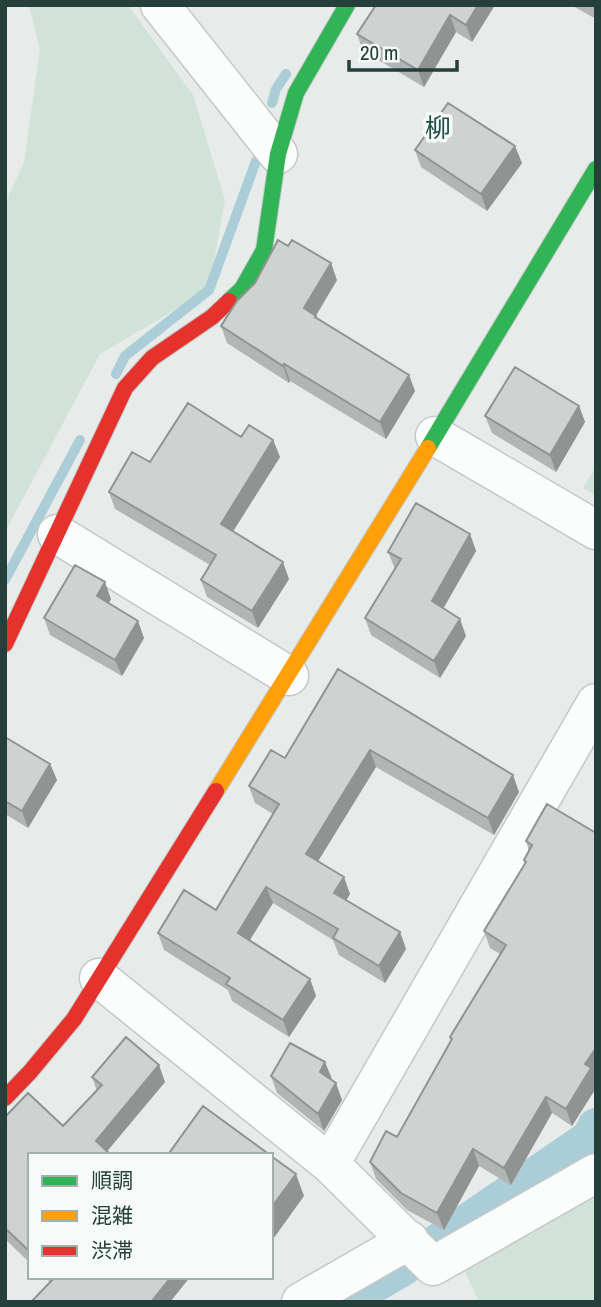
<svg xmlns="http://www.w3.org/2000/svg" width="601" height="1307" font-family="'Archivo Narrow','Noto Sans JP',sans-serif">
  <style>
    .green { fill: #d1e3d8 }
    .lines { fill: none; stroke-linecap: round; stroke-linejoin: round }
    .stream { stroke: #aacdd7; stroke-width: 10 }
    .canal { stroke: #aacdd7; stroke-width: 38 }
    .street-casing { stroke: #c4c8c7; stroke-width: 41 }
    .fast-casing { stroke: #c3c9c7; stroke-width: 18 }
    .slow-casing { stroke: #c3c9c7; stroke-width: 18 }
    .jam-casing { stroke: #c3c9c7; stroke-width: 18 }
    .street { stroke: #fbfcfc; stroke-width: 38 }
    .fast { stroke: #30b455; stroke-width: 16 }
    .slow { stroke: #ff9f0a; stroke-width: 16 }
    .jam { stroke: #e5322d; stroke-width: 16 }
    .wall { fill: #b1b5b4 }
    .shaded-wall { fill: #909392 }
    .building { fill: #ced2d1; stroke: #909392; stroke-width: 2 }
    .labels { text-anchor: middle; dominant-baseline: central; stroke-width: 7; stroke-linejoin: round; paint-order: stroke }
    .neighbourhood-label { font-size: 26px; fill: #215049; stroke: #f5faf8 }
  </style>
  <rect width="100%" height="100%" fill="#e7ebe9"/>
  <path class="green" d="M29,5H128L193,95L225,200L209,290L100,354L5,532V204L24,162L40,49Z
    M596,466V496L583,488Z
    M596,1158V1302H479L456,1253Z"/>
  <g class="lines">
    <path class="stream" d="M272,103L276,89L286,74
      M116,374L125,356L209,290L256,161
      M5,580L80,440"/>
    <path class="canal" d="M343,1302L401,1268L591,1138L596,1127"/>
    <g class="street-casing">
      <path id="street" d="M160,5L278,154
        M435,436L596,530
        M57,534L289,676
        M99,978L330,1164L433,1266L596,1173
        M330,1164L596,703
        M301,1302L409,1240"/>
    </g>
    <g class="fast-casing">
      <path id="fast" d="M229,301L242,289L264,250L278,154L296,93L347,5
        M428,448L596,169"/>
    </g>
    <g class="slow-casing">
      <path id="slow" d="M216,791L428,448"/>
    </g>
    <g class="jam-casing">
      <path id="jam" d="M5,644L125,388L152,358L212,317L229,301
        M5,1098L30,1072L74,1019L216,791"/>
    </g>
    <use href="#street" class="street"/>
    <use href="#fast" class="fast"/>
    <use href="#slow" class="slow"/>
    <use href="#jam" class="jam"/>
  </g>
  <path class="wall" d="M495,5L472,42L456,32L424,87L363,51L357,34Z
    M571,5H596V19Z
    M415,150L522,163L487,211L421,167Z
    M337,280L316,316L317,318L415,391L386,439L290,381L289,383L227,343L221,326Z
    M579,406L585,422L556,472L492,433L485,416Z
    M241,437L273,440L280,457L233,531L289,579L258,628L207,597L201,580L210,565L115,509L109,492Z
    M470,534L476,551L443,608L466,636L440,678L371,635L365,618L395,569L388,552Z
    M111,599L109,603L144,638L122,676L50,635L44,618Z
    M338,669L519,792L494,835L376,767L318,861L350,894L346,901L400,932L406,949L385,983L339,955L333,940L273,903L250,940L310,979L316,996L289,1037L232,1001L228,990L164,950L158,933L216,910L273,814L255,803L249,786L285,758Z
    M5,737L50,764L57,780L28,828L5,814Z
    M596,833V1075L595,1076L596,1088L572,1126L552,1113L511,1185L479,1166L444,1230L407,1210L376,1179L370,1162L397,1137L451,1040L450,1037L500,954L490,948L484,931L525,864L524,860L529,851L526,841Z
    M271,1076L331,1080L342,1100L324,1131L277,1093Z
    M92,1077L165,1082L107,1151L30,1155V1263L5,1239V1117L63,1126L97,1091Z
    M45,1277H190L170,1302L50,1282Z"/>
  <path class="shaded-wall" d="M478,5H495L472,42L466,25Z
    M450,15L456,32L424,87L418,70Z
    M515,146L522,163L487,211L481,194Z
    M331,263L337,280L310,325L304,308Z
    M284,364L290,381L289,383L283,366Z
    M409,375L415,391L386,439L380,422Z
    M579,406L585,422L556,472L550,455Z
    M273,440L280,457L227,541L221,524Z
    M470,534L476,551L438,618L432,601Z
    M283,562L289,579L258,628L252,611Z
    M105,582L111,599L103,613L97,596Z
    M460,619L466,636L440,678L434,661Z
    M138,621L144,638L122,676L115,660Z
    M370,750L376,767L312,871L306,854Z
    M50,764L57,780L28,828L22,811Z
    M513,775L519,792L494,835L488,818Z
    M344,877L350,894L340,910L334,893Z
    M266,887L273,903L244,949L238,933Z
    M400,932L406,949L385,983L379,966Z
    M310,979L316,996L289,1037L283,1020Z
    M596,1048V1075L595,1076L596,1088L572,1126L566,1109L585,1064Z
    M325,1062L332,1079L320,1072Z
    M159,1065L165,1082L104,1155L96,1141Z
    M336,1083L342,1100L324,1131L318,1114Z
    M546,1097L552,1113L511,1185L504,1168Z
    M473,1149L479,1166L444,1230L437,1213Z
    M296,1174L304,1196L271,1242V1208Z
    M171,1277H190L170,1302H151Z"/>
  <path class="building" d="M376,5H478L466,25L450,15L418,70L357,34Z
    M448,103L515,146L481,194L415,150Z
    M278,240L288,246L292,240L331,263L304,308L316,316L315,317L409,375L380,422L284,364L283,366L221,326L237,301L255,283Z
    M515,367L579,406L550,455L485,416Z
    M188,403L241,437L249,425L273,440L221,524L283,562L252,611L201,580L216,555L109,492L132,452L150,462Z
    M416,503L470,534L432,601L460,619L434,661L365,618L401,559L388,552Z
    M75,565L105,582L97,596L138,621L115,660L44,618Z
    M338,669L513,775L488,818L370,750L306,854L344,877L334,893L400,932L379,966L333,938L338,929L266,887L238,933L310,979L283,1020L226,984L230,978L158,933L184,890L216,910L279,804L249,786L271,750L285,758Z
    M5,737L50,764L22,811L5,801Z
    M547,804L596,833V1048L585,1064L591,1068L566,1109L546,1097L504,1168L473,1149L437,1213L401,1193L370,1162L386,1131L397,1137L452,1039L450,1037L506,945L484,931L526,862L524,860L532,845L526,841Z
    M126,1037L159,1065L96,1141L111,1155H30V1252L5,1228V1127L6,1126L5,1125V1117L28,1093L63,1126L102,1085L92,1077Z
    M290,1043L325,1062L320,1072L336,1083L318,1114L271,1076Z
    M203,1106L270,1155H173L170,1152Z
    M271,1156L296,1174L271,1208Z
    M55,1277H171L151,1302H31Z"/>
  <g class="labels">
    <g class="neighbourhood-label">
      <text x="438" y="127">柳</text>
    </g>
  </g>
  <rect width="601" height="1307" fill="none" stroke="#253f3a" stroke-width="14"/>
  <rect x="28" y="1153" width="245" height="126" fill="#f5faf8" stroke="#a2afac" stroke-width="2"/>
  <rect x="42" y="1176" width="35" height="10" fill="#30b455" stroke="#a2afac" stroke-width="2"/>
  <text x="91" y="1188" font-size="21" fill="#253f3a">順調</text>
  <rect x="42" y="1211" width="35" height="10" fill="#ff9f0a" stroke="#a2afac" stroke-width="2"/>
  <text x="91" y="1223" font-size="21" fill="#253f3a">混雑</text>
  <rect x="42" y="1246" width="35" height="10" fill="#e5322d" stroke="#a2afac" stroke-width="2"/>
  <text x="91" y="1258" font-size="21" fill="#253f3a">渋滞</text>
  <path d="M349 60v10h108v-10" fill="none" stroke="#253f3a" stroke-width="3.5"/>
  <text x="360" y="60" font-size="21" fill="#253f3a" stroke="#f5faf8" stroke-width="5" paint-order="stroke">20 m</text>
</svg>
